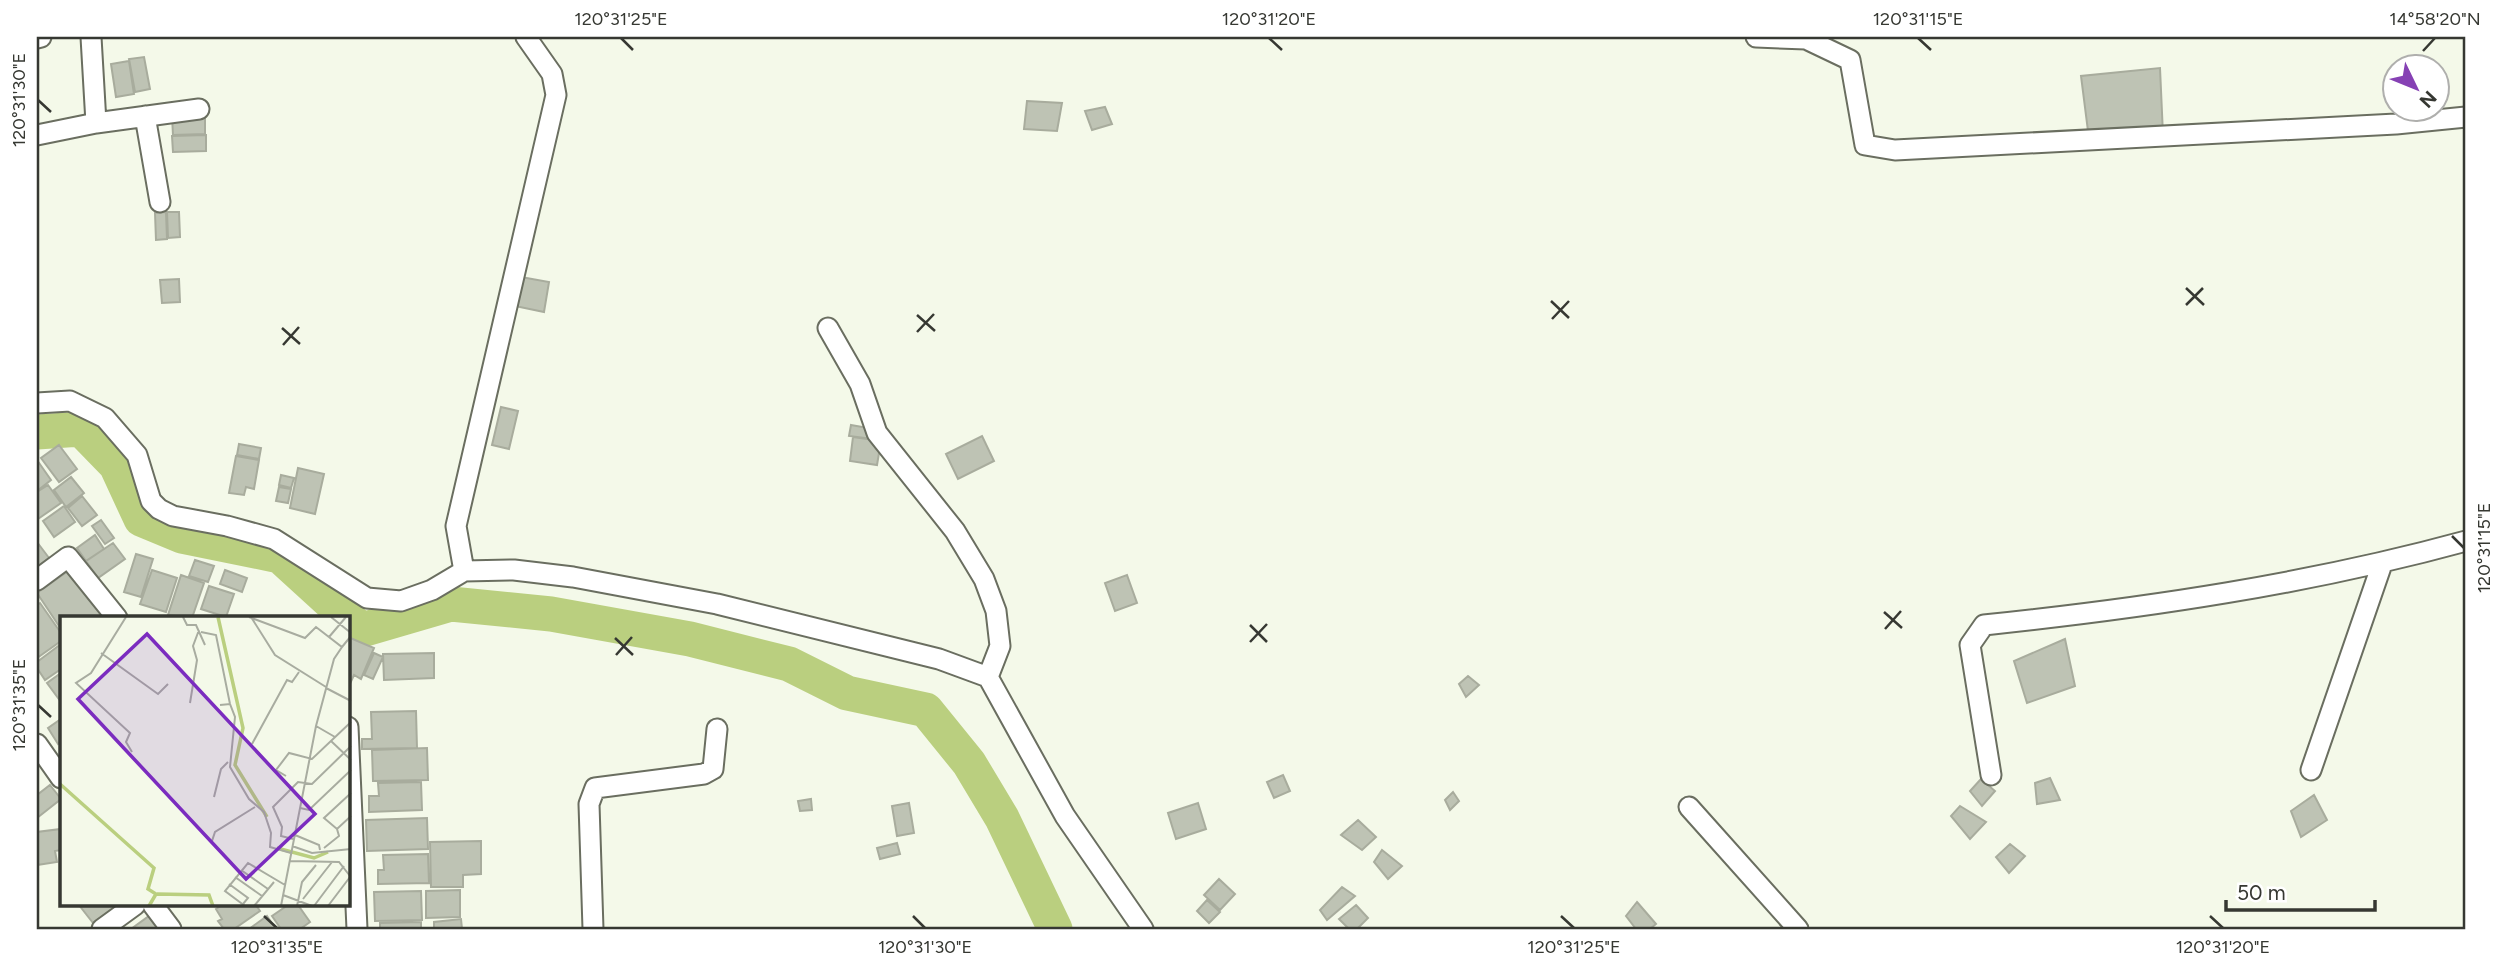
<svg xmlns="http://www.w3.org/2000/svg" width="2503" height="966" font-family="Figtree,sans-serif">
  <style>
    .lines { fill: none; stroke-linecap: round; stroke-linejoin: round }
    .river { stroke: #bacf7f; stroke-width: 35 }
    .building { fill: #bec3b4; stroke: #a8ac9d; stroke-width: 2 }
    .minor-casing { stroke: #6a6e60; stroke-width: 23 }
    .minor { stroke: #fff; stroke-width: 19 }
    .ticks { fill: none; stroke: #363832; stroke-width: 2.5 }
    .inset-river { fill: none; stroke: #bacf7f; stroke-width: 3.5 }
    .inset-road { fill: none; stroke: #a8aca0; stroke-width: 2 }
    .view { fill: #7b2cbf; fill-opacity: 0.15; stroke: #7b2cbf; stroke-width: 3.5 }
    .inset-edge { fill: none; stroke: #363832; stroke-width: 3.5 }
    .neatline { fill: none; stroke: #363832; stroke-width: 2.5 }
    .ticks-label { font-size: 18px; text-anchor: middle; fill: #363832 }
  </style>
  <rect width="100%" height="100%" fill="#f4f9e9"/>
  <g class="lines">
    <path class="river" d="M37,432L81,429L116,465L141,519L182,536L280,556L348,618
      M348,618L362,630L451,604L551,614L690,639L789,664L847,693L926,710L969,763L1002,818L1055,929"/>
  </g>
  <path class="building" d="M144,57L150,89L135,92L129,59Z
    M129,61L134,94L116,97L111,64Z
    M2160,68L2163,135L2089,139L2081,76Z
    M1027,101L1062,103L1057,131L1024,129Z
    M1105,107L1112,124L1092,130L1085,111Z
    M205,115V134L173,135L172,116Z
    M206,135V151L173,152L172,136Z
    M166,212L167,239L156,240L155,213Z
    M167,212H179L180,237L168,238Z
    M521,277L549,282L544,312L515,306Z
    M179,279L180,302L162,303L160,280Z
    M501,407L518,411L509,449L492,445Z
    M851,425L874,429L873,439L849,436Z
    M982,436L994,461L958,479L946,454Z
    M853,437L881,441L877,465L850,461Z
    M239,444L261,448L259,459L237,455Z
    M59,445L77,469L59,482L41,458Z
    M236,456L259,460L254,489L246,487L244,495L229,493Z
    M37,460L51,480L37,491Z
    M298,468L324,474L315,514L290,508Z
    M281,475L294,478L291,488L279,485Z
    M71,477L84,493L66,507L54,490Z
    M48,485L61,503L38,519L37,492Z
    M279,487L291,489L288,503L276,501Z
    M82,496L97,515L82,526L68,508Z
    M64,506L75,522L54,537L43,521Z
    M101,520L114,538L105,544L92,526Z
    M95,535L104,549L86,561L77,548Z
    M37,542L49,558L37,567Z
    M113,543L125,559L98,578L86,561Z
    M136,554L153,559L141,597L124,592Z
    M195,560L214,566L208,582L189,576Z
    M71,569L102,614L96,618H61V629L37,593Z
    M152,570L177,578L166,612L140,604Z
    M225,570L247,578L242,592L220,584Z
    M181,575L204,583L192,618L168,615Z
    M1127,575L1137,603L1115,611L1105,583Z
    M209,586L234,594L226,617L201,609Z
    M40,603L61,633V641L37,658V605Z
    M348,637L374,648L361,679L354,675L348,688Z
    M2065,639L2075,686L2027,703L2014,661Z
    M61,644V669L45,680L37,668V662Z
    M374,653L383,657L373,679L364,675Z
    M434,653V678L384,680L383,654Z
    M61,673V702L47,683Z
    M1468,676L1479,685L1466,697L1459,684Z
    M416,711L417,748L362,749V739H372L371,712Z
    M61,719V741L58,744L48,728Z
    M427,748L428,780L373,781L372,750Z
    M1283,775L1290,791L1274,798L1267,782Z
    M2050,778L2060,800L2037,804L2035,783Z
    M1981,779L1995,791L1982,806L1970,791Z
    M421,782L422,810L369,812V796H379L378,783Z
    M50,785L61,799L37,818V795Z
    M1453,792L1459,801L1450,810L1445,800Z
    M2314,795L2327,820L2301,837L2291,811Z
    M811,799L812,810L800,811L798,801Z
    M909,803L914,833L897,836L892,806Z
    M1198,803L1206,829L1176,839L1168,813Z
    M1960,806L1986,822L1970,839L1951,816Z
    M427,818L428,849L367,851L366,820Z
    M1358,820L1376,837L1362,850L1341,835Z
    M61,829V850L55,851L57,862L37,865V832Z
    M481,841V874L463,875V887H431L430,842Z
    M897,843L900,854L880,859L877,848Z
    M2010,844L2025,856L2009,873L1996,857Z
    M1382,850L1402,866L1388,879L1374,862Z
    M428,854L429,883L378,884V870H384L383,855Z
    M1219,879L1235,894L1220,910L1204,895Z
    M1342,887L1355,896L1327,920L1320,910Z
    M460,890V917L426,918V891Z
    M421,891L422,920L375,921L374,892Z
    M1207,900L1220,912L1209,923L1197,911Z
    M1637,902L1656,924L1650,929H1636L1626,916Z
    M79,905H118L93,923Z
    M222,905H256L260,911L234,929H224L218,921L222,919L216,909Z
    M288,905H298L310,922L300,929H281L272,916Z
    M1356,905L1368,918L1357,929H1349L1339,919Z
    M149,916L159,929H131Z
    M267,916L276,929H249Z
    M461,919L462,929H434V922Z
    M421,922V929H380V923Z"/>
  <g class="lines">
    <g class="minor-casing">
      <path id="minor" d="M1756,37L1806,39L1850,60L1865,145L1895,150L2396,124L2466,117
        M37,38L41,37
        M145,116L160,202
        M96,123L199,109
        M37,135L96,123L91,37
        M828,328L860,384L877,433L955,531L984,579L996,611L1000,646L988,677
        M37,403L70,401L105,418L137,455L151,501L159,509L173,516L227,526L274,539L367,598L401,601L432,590L464,571L514,570L573,577L717,604L939,659L988,677L1065,816L1143,929
        M464,571L456,526L556,95L552,74L526,37
        M37,580L68,557L117,618
        M348,727L357,929
        M37,744L61,778
        M2311,770L2382,564
        M1991,775L1970,645L1984,625C2146,608 2309,584 2466,541
        M1689,807L1798,929
        M153,905L171,929
        M102,929L135,905
        M593,929L589,804L595,788L704,774L713,769L717,729"/>
    </g>
    <use href="#minor" class="minor"/>
  </g>
  <path class="ticks" d="M621,38L633,50M1269,38L1282,50M1918,38L1931,50M2423,51L2435,38M38,100L51,112M2186,288L2204,305M1551,301L1569,318M2186,305L2203,288M917,315L935,331M1552,319L1569,301M282,328L300,344M917,332L934,314M283,345L299,327M2452,536L2464,548M1884,612L1902,628M1250,625L1267,642M1885,629L1901,611M615,638L633,655M1250,642L1267,624M616,655L632,637M38,705L51,717M264,916L277,928M913,916L925,928M1561,916L1574,928M2210,916L2223,928"/>
  <g transform="translate(60 616)">
    <rect width="290" height="290" fill="#f4f9e9"/>
    <path class="inset-river" d="M158,1L183,112L175,149L207,201M0,168L94,252L88,273L96,278L89,290M217,232L254,242L268,236M97,278L149,279L153,290"/>
    <path class="inset-road" d="M66,1L31,57L16,67L70,117L66,126L72,136M123,1L127,9H136L145,29M189,1L245,22L256,11L282,31L291,20M191,1L215,39L266,71M271,1L291,17M141,16L156,19L170,88M269,21L286,1M41,37L98,78L108,68M266,72L291,85M130,87L137,44L133,30L139,14M160,89L170,88L175,101L170,151L189,183L204,196L211,217L210,231L231,237M256,110L275,121M271,125L291,144M192,128L227,64L232,66L239,56M226,160L216,154L229,137L252,143L291,106M291,177L264,202L277,213L291,200M154,181L161,153L168,146M240,192L249,194L291,154M235,219L259,229L260,234M233,223L221,220L222,211L213,191L238,166L252,168L291,130M152,225L155,216L195,191M232,230L252,237L291,233M264,232L279,220L277,213M230,245L279,246L290,260M181,254L208,273M175,261L202,280M169,268L188,282L183,288M223,279L252,290M243,283L272,246M185,290L165,275L188,247L225,269M194,290L214,266M221,290L256,110L274,43L282,31M237,290L242,266L256,249M254,290L284,250M268,290L290,261"/>
    <path class="view" d="M87,18L255,198L186,263L18,83Z"/>
    <rect width="290" height="290" class="inset-edge"/>
  </g>
  <rect width="2503" height="966" fill="none" stroke="#ffffff" stroke-width="77"/>
  <g transform="translate(2416 88) rotate(133)"><circle r="33" fill="#ffffff" stroke="#afafad" stroke-width="2"/>
  <path d="M0-5L12 26L0 18L-12 26Z" fill="#8641b4"/>
  <text y="-10" font-size="19" font-weight="bold" text-anchor="middle" fill="#363832">N</text>
  </g>
  <path d="M2226 900v10h149v-10" fill="none" stroke="#363832" stroke-width="3.5"/>
  <text x="2237" y="900" font-size="21" fill="#363832" stroke="#ffffff" stroke-width="5" paint-order="stroke">50 m</text>
  <rect x="38" y="38" width="2426" height="890" class="neatline"/>
  <g class="ticks-label">
    <text x="621" y="25">120°31'25"E</text>
    <text x="1269" y="25">120°31'20"E</text>
    <text x="1918" y="25">120°31'15"E</text>
    <text x="2435" y="25">14°58'20"N</text>
    <text transform="translate(19 100) rotate(-90)" y="6">120°31'30"E</text>
    <text transform="translate(2484 548) rotate(-90)" y="6">120°31'15"E</text>
    <text transform="translate(19 705) rotate(-90)" y="6">120°31'35"E</text>
    <text x="277" y="953">120°31'35"E</text>
    <text x="925" y="953">120°31'30"E</text>
    <text x="1574" y="953">120°31'25"E</text>
    <text x="2223" y="953">120°31'20"E</text>
  </g>
</svg>
